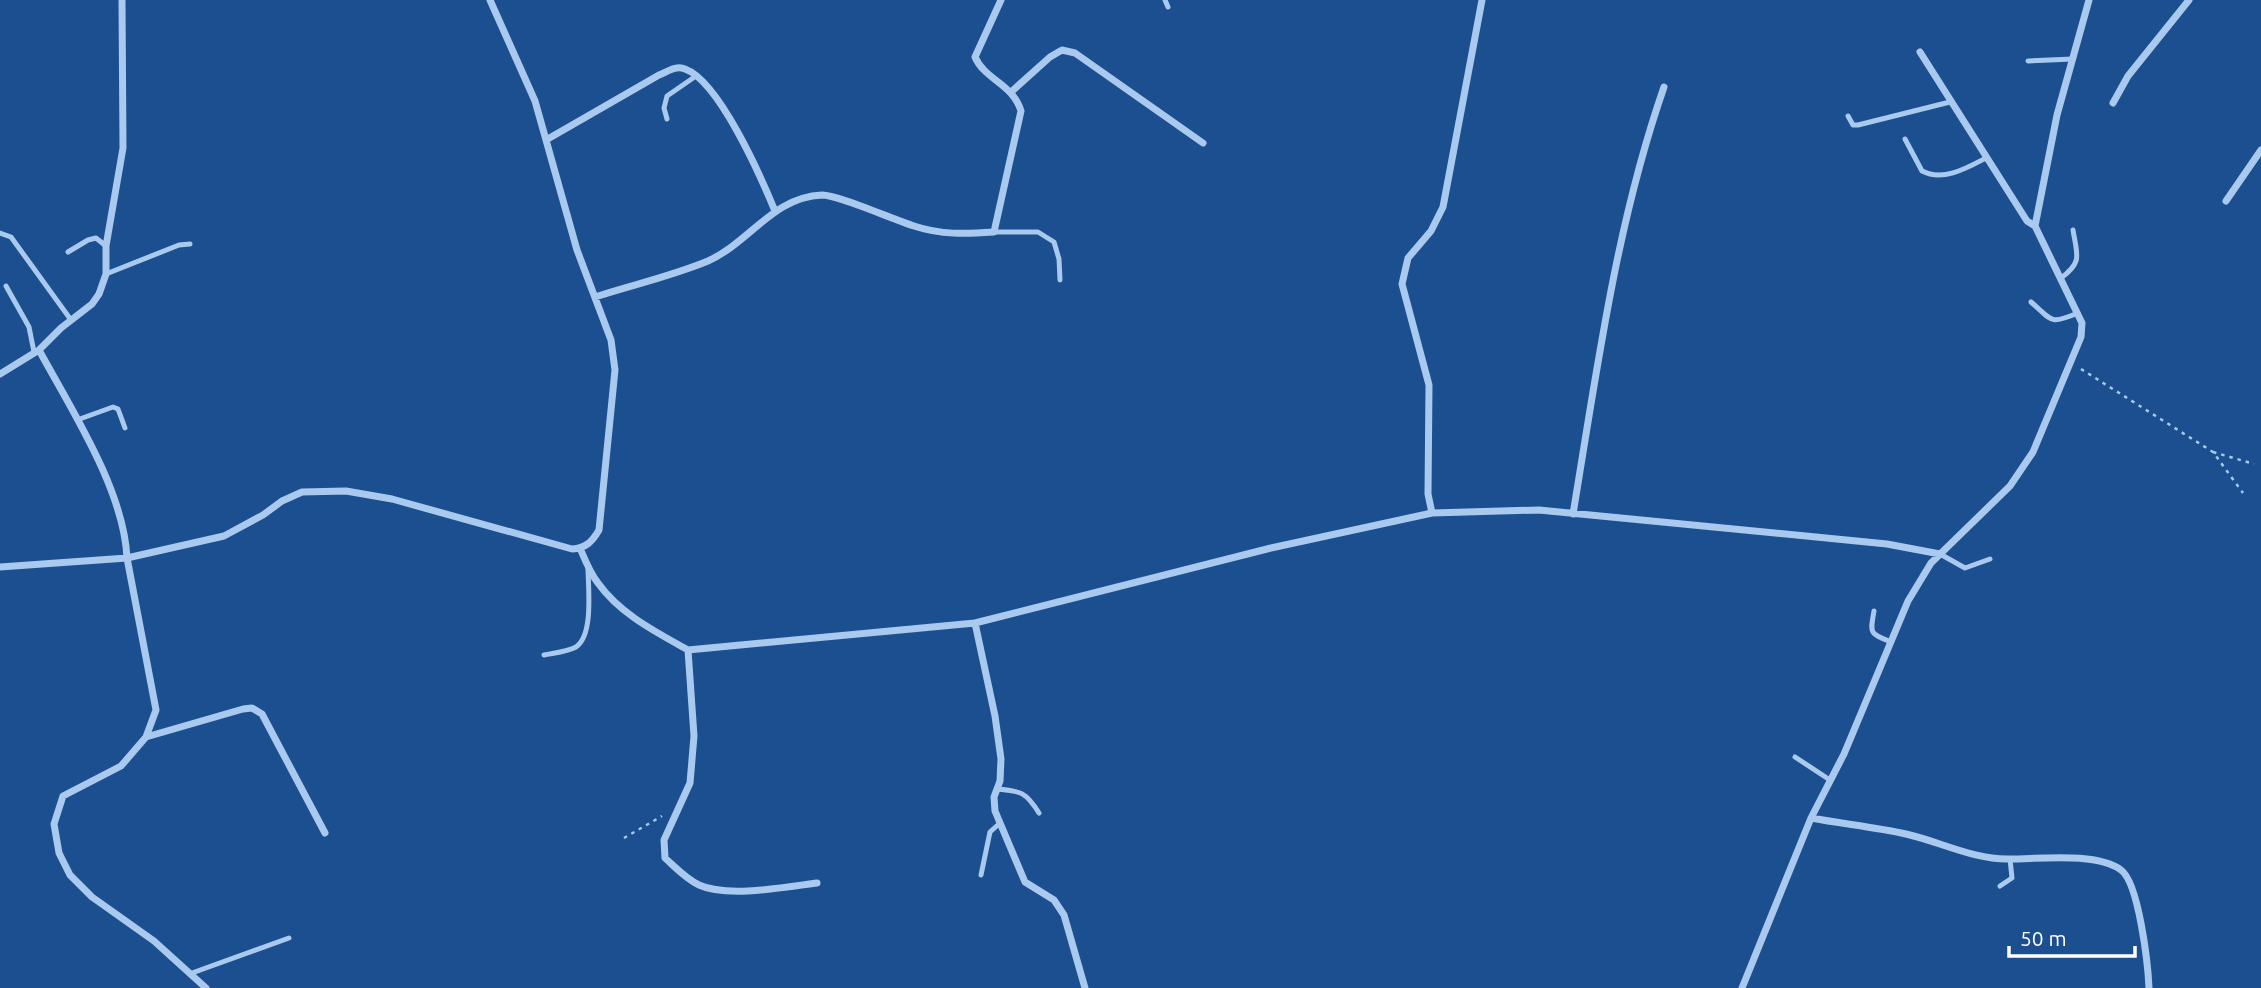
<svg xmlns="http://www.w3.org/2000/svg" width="2261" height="988" font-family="Ubuntu,sans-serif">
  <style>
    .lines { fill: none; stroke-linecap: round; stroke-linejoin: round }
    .path { stroke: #a9c9ee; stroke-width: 2.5; stroke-dasharray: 3.5 5; stroke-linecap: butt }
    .service { stroke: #a9c9ee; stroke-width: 5 }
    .minor { stroke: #a9c9ee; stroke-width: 7 }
  </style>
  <rect width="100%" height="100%" fill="#1b4f8f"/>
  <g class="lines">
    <path class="path" d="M2081,369L2213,452L2243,493
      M2213,452L2254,464
      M624,838L662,816"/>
    <path class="service" d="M1165,0L1168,7
      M2028,61L2073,59
      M1848,116L1853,125H1858L1950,102
      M667,119L664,108L667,96L696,76
      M1905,139L1922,171C1943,182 1967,168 1986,158
      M994,232H1038L1054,242L1059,259L1060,280
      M0,233L11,237L71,320
      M68,252L88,240L96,238L106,246
      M106,274L179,245L190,244
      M2061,278C2083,262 2077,255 2073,230
      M6,286L29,327L34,352
      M2031,302C2053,321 2049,325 2078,313
      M77,420L113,407L118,409L125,428
      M1940,554L1965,568L1990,559
      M1874,611C1870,634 1869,633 1891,642
      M544,655C553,653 567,652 576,647C594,635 588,587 588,567
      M1795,757L1830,780
      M997,789C1021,791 1026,792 1039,813
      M981,875L990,832L1000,823
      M2000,886L2012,878L2010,859
      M192,973L289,938"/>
    <path class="minor" d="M1482,0L1443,207L1431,231L1408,258L1402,284L1429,385L1428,494L1432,513L1539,510L1887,544L1940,554
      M1920,52L2027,221L2035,226
      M1011,92L1050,57L1062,50L1075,53L1203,143
      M2113,103L2128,76L2189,0
      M546,140L659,75C667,72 676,65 685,69C719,81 761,177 775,211
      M2226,201L2261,150
      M595,297C632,285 672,276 708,261C750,242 773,197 822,195C839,195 894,220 914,226C941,235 966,234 994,232L1021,111C1013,84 985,80 975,57L1001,0
      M39,350L61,328L92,304L99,294L106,274V246L123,148L122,0
      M0,374L39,350C71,409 124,490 127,558L0,567
      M1573,514C1597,370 1616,225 1664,87
      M580,548C585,560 590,573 598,583C620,614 656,632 688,650L694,736L690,783L664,840L665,858C675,867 686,879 699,885C727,898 786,887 817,883
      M975,623L995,716L1001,759L1000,781L994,797L995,811L1025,882L1054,900L1064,915L1085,988
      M688,650L975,623L1271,548L1432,513
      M146,737L243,709L252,708L262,714L325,833
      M1811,818C1843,824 1875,827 1906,834C1941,842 1974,860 2010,859C2040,859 2096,852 2121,870C2139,883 2148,965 2149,988
      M206,988L154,941L92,897L70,875L59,853L54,824L63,796L121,766L146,737L156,710L127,558L224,536L263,515L282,501L302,492L346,491L392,499L572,549C586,548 592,542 599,530L615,370L611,340L577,250L535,101L490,0
      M1742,988L1811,818L1844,754L1908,601L1931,563L2010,486L2033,452L2081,337L2082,323L2035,226L2057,115L2089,0"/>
  </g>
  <path d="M2009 946v10h126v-10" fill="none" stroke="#ffffff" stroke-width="3.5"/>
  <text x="2020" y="946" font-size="21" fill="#ffffff" stroke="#1b4f8f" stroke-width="5" paint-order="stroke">50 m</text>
</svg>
